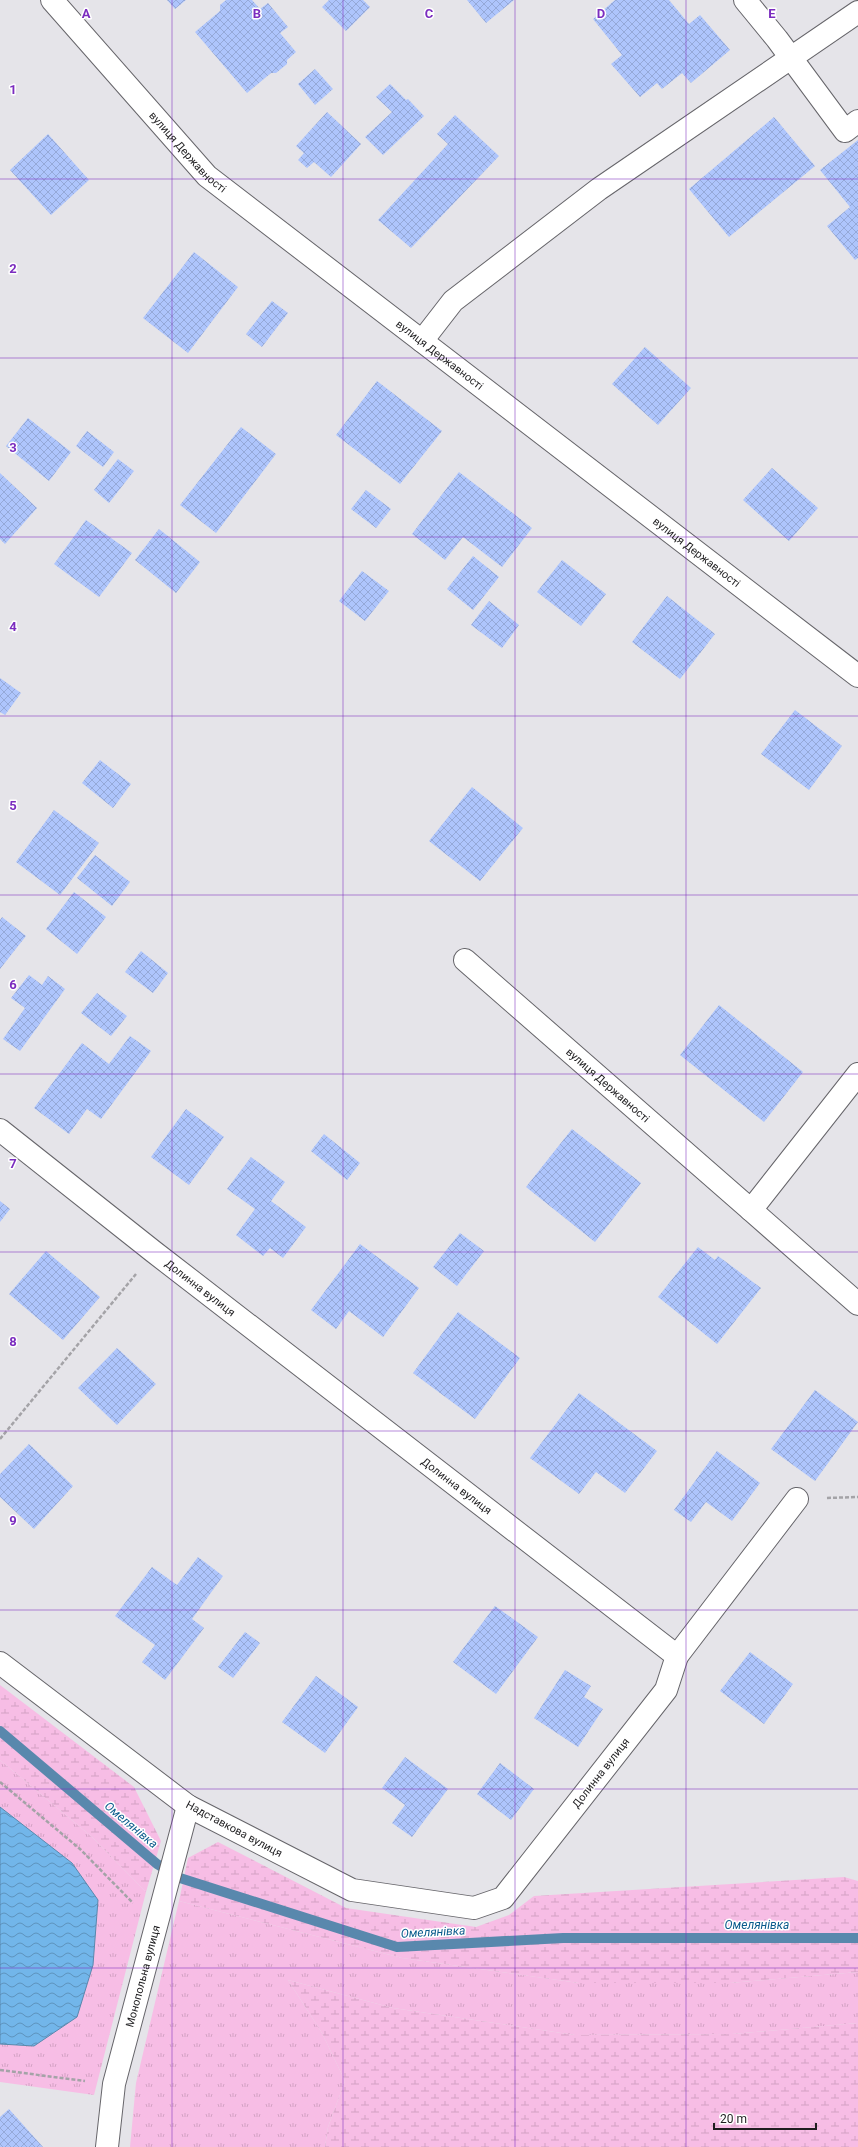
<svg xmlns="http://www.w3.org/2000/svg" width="858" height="2147" font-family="Roboto,sans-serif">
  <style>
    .grass { fill: url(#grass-tufts) }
    .wetland { fill: url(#wetland-marsh) }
    .water { fill: url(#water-waves); stroke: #5988ad }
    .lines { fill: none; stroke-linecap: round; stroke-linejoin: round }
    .stream { stroke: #5988ad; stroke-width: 10 }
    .building { fill: url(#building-cross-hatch) }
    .minor-casing { stroke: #66656a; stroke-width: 24 }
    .path { stroke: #a4a3a7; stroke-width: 2.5; stroke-dasharray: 4 2; stroke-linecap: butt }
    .minor { stroke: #fff; stroke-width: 22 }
    .grid { fill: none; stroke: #7b2cbf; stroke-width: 1; stroke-opacity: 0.55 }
    .labels { text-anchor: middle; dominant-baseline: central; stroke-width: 3; stroke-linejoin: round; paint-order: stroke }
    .street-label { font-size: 11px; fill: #1f1e20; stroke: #fff }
    .water-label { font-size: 12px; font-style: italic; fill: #0a5b8c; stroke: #fff }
    .grid-label { font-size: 13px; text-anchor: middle; font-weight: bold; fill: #7b2cbf; stroke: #fff; stroke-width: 3; stroke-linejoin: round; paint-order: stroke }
  </style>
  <defs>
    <pattern id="grass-tufts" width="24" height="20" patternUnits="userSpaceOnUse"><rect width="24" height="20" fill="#f7bde5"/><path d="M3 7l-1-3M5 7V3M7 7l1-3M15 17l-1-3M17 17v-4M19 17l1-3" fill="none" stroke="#d3a2c4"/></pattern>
    <pattern id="wetland-marsh" width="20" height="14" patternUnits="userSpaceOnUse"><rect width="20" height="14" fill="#f7bde5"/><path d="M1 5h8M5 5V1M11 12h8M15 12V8" fill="none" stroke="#d3a2c4"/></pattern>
    <pattern id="water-waves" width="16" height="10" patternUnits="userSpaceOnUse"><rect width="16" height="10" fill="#72b6ea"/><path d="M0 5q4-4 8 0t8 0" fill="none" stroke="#5d93bd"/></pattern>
    <pattern id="building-cross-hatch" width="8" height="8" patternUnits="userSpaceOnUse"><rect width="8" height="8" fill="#aec5fc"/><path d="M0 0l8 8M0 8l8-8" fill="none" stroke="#95a9d8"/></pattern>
  </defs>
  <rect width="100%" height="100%" fill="#e5e4e9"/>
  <path class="grass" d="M0,1760L92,1837L146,1892L94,2095L0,2082V2044L34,2046L72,1863L0,1807Z
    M179,1901L402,1958L579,1983H730L858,1972V2023L732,2034L575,2035L393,2008L288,1980L322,2033L345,2081L328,2127L325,2147H130L136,2083Z"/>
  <path class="wetland" d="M0,1685L134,1787L161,1841L146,1892L92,1837L0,1760Z
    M218,1842L346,1908L476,1927L509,1915L534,1896L844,1877L858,1881V1972L730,1983H579L402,1958L179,1901L188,1858Z
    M288,1980L393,2008L575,2035L732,2034L858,2023V2147H325L328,2127L345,2081L322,2033Z"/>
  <path class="water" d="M0,1807L72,1863L98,1900L93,1965L77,2017L34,2046L0,2044Z"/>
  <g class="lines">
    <path class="stream" d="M0,1731L157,1864L180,1878L397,1947L563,1938H858"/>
  </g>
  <path class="building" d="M167,0H186L175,9Z
    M226,0H252L260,9L268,3L288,27L280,33L296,52L287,60V64L276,73H271L247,93L195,32L220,11V5Z
    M329,0H363L370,7L346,31L322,7Z
    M467,0H514L486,23Z
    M615,0H669L689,24L700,15L730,50L691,83L682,73L662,89L657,83L640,97L611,64L622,55L593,19Z
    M315,69L333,89L315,105L298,84Z
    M390,84L406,100L408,99L424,116L383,155L365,137L392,112L376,97Z
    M327,112L361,144L331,177L314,162L307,168L298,160L304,153L296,146Z
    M455,115L499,156L411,248L378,220L448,144L437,134Z
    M774,117L815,166L729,237L689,189Z
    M48,134L89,180L51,215L10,170Z
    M858,140V258L855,260L827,226L850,207L820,170Z
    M194,252L238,287L188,353L143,318Z
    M272,301L288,313L262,347L246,334Z
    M645,347L691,388L658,425L612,384Z
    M377,381L442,431L400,484L336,435Z
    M28,418L71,452L49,481L6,446Z
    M241,427L276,454L216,533L180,505Z
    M87,431L114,452L103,467L76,446Z
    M118,459L134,471L109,503L94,490Z
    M772,468L818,508L789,541L743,500Z
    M459,472L532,528L502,567L463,537L445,560L412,534Z
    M0,473L37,508L5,544L0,539Z
    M366,490L391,509L376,528L351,509Z
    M86,520L132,553L99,597L54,564Z
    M159,529L200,562L176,593L135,560Z
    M473,556L499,577L473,610L447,589Z
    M562,560L606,594L581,626L537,592Z
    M362,571L389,591L365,621L339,601Z
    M667,596L715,634L680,679L632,642Z
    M489,601L519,625L502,648L471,625Z
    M0,678L21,693L5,715L0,712Z
    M795,710L842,746L809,790L761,754Z
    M100,760L131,784L113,808L82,783Z
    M472,787L523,828L480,881L429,841Z
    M54,810L99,843L60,895L16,862Z
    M95,855L130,882L112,906L77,878Z
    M74,892L106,917L77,954L46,929Z
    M2,917L26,936L0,969V920Z
    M141,951L168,973L153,993L125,972Z
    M29,975L42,985L48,976L65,989L20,1051L3,1039L25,1008L11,998Z
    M97,993L127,1016L111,1036L81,1013Z
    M719,1005L803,1072L764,1122L680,1055Z
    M130,1036L151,1051L101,1119L87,1109L69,1134L34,1108L82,1043L109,1064Z
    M186,1109L224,1137L189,1185L151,1157Z
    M572,1129L641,1183L595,1242L526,1187Z
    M324,1134L360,1163L347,1180L311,1151Z
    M251,1157L285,1182L271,1201L306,1227L283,1258L270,1248L263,1256L236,1235L255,1209L227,1189Z
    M0,1201L10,1209L0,1222Z
    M460,1233L484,1251L457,1286L433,1267Z
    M360,1244L419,1288L383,1337L349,1311L336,1329L311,1310Z
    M698,1247L715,1260L718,1256L761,1288L717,1344L658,1297Z
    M46,1251L100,1297L63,1340L9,1294Z
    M458,1312L520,1358L475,1419L413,1373Z
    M117,1348L156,1384L117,1425L78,1388Z
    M815,1390L858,1422L815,1481L771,1449Z
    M579,1393L657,1451L625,1493L596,1472L579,1494L530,1458Z
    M29,1444L73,1486L34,1529L0,1497V1474Z
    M717,1451L760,1483L732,1521L706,1502L691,1522L674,1510Z
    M198,1557L223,1576L192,1619L204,1628L165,1680L142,1662L155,1645L115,1616L152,1567L177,1585Z
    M495,1606L538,1637L496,1694L453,1662Z
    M245,1632L260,1643L233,1678L218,1667Z
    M750,1652L793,1684L764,1724L720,1691Z
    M565,1670L591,1686L584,1697L603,1709L578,1747L534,1718Z
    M316,1676L358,1707L325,1753L282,1722Z
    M405,1757L448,1789L412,1837L392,1823L405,1805L382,1788Z
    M500,1763L534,1789L511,1820L477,1794Z
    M9,2109L43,2147H0V2117Z"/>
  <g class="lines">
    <g class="minor-casing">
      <g id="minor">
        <path id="s1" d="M52,0L207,176L858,676"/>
        <path d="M745,0L777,39L845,131L858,121"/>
        <path d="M422,341L453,301L599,189L858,12"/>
        <path id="s2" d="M465,960L751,1210L858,1074"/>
        <path id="s3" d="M0,1130L154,1252L677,1656L666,1690L503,1898L474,1908L352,1890L188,1806L0,1663"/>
        <path d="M751,1210L858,1304"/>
        <path d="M677,1656L797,1499"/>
        <path id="s4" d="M107,2147L114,2084L188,1806"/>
      </g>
    </g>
    <path class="path" d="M0,1439L136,1274
      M827,1498L858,1497
      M0,1782L80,1849L133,1903
      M0,2070L85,2081"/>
    <use href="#minor" class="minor"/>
  </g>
  <path class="grid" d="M172,0V2147M343,0V2147M515,0V2147M686,0V2147M0,179H858M0,358H858M0,537H858M0,716H858M0,895H858M0,1074H858M0,1252H858M0,1431H858M0,1610H858M0,1789H858M0,1968H858"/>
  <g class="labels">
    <g class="street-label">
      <text stroke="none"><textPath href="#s1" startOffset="204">вулиця Державності</textPath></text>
      <text stroke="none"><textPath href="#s1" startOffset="528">вулиця Державності</textPath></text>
      <text stroke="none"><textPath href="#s1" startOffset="852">вулиця Державності</textPath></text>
      <text stroke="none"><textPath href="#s2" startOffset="190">вулиця Державності</textPath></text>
      <text stroke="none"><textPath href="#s3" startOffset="255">Долинна вулиця</textPath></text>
      <text stroke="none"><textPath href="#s3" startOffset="579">Долинна вулиця</textPath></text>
      <text transform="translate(601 1773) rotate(-52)">Долинна вулиця</text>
      <text transform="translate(234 1829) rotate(28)">Надставкова вулиця</text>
      <text stroke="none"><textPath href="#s4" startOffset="175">Монопольна вулиця</textPath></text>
    </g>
    <g class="water-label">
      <text transform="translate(131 1825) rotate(40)">Омелянівка</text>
      <text x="757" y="1925">Омелянівка</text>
      <text transform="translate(433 1932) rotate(-3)">Омелянівка</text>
    </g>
  </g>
  <g class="grid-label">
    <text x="86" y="18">A</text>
    <text x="257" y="18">B</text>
    <text x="429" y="18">C</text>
    <text x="601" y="18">D</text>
    <text x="772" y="18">E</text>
    <text x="13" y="94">1</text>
    <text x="13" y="273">2</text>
    <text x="13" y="452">3</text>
    <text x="13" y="631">4</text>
    <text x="13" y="810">5</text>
    <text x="13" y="989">6</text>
    <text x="13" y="1168">7</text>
    <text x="13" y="1346">8</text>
    <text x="13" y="1525">9</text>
  </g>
  <path d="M714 2123v6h102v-6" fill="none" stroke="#1f1e20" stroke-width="2"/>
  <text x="720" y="2123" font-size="12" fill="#1f1e20" stroke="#ffffff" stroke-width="3" paint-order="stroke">20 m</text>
</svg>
